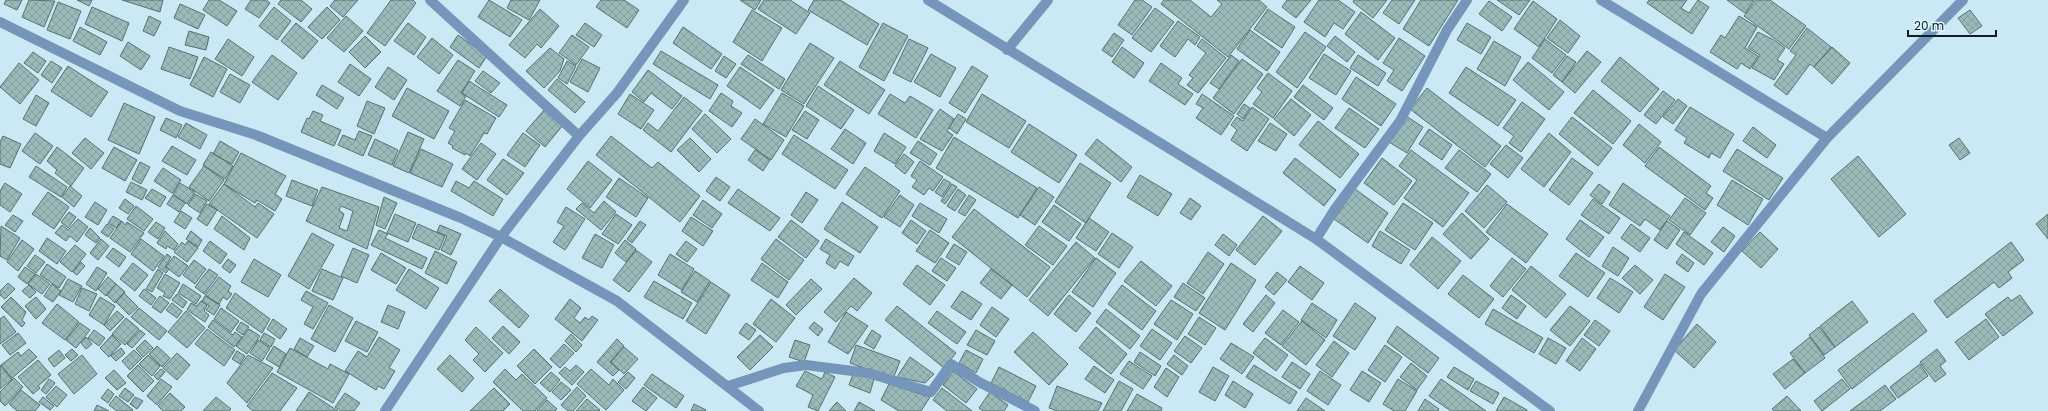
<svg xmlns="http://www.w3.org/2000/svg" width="2048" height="411" font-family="Poppins,sans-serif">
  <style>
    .building { fill: url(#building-cross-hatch); stroke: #547271; fill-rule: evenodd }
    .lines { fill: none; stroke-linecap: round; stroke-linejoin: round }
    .minor { stroke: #7595ba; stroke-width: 10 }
  </style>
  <defs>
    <pattern id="building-cross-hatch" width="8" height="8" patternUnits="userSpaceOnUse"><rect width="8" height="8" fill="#99bab8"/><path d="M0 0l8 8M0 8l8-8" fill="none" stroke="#839f9e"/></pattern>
  </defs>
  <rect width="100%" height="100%" fill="#cbe9f5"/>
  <path class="building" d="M6,0H22L17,10L4,4Z
    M29,0L55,1L44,27L22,17Z
    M77,0H92L89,6Z
    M122,0H163L160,12Z
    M209,0H219L237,11L227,26L203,10Z
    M251,0H266L270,3L259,18L245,9Z
    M281,0H301L312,9L301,22L278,4Z
    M335,0H358L343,17L330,6Z
    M391,0H413L416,3L385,46L367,33Z
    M489,0L522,20L510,37L478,17Z
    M511,0H540L529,20L507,8Z
    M601,0H624L639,10L627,28L596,7Z
    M740,0H761L755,10Z
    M764,0H790L810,13L796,34L758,9Z
    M814,0H840L879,24L867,45L808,10Z
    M1135,0H1142L1152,7L1132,35L1118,25Z
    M1164,0H1190L1211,17L1222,4L1217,0H1259L1267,7L1228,57L1161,4Z
    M1287,0H1311L1296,18L1282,7Z
    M1319,0H1338L1355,12L1343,29L1334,23L1325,37L1304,22Z
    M1354,0H1387L1373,18L1353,2Z
    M1392,0H1415L1399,24L1383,13Z
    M1421,0H1458L1429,46L1403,29Z
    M1497,0H1530L1519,15Z
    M1649,0H1687L1681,8L1689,13L1698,0L1709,7L1692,34L1647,3Z
    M1727,0H1754L1745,13Z
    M1756,0H1770L1806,26L1789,49L1744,16Z
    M1489,1L1512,17L1502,31L1479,14Z
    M1533,1L1557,19L1539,47L1514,29Z
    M58,2L81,11L70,39L47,30Z
    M180,4L205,15L198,29L174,18Z
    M92,7L129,23L122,41L85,24Z
    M274,7L291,21L277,40L259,26Z
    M327,7L340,20L322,39L308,27Z
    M1155,8L1174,22L1151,52L1132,38Z
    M540,9L559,26L541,48L537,44L525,58L509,45Z
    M1268,9L1295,27L1282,48L1254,29Z
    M752,10L782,28L762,61L733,42Z
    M1970,10L1982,26L1970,34L1958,18Z
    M1361,12L1395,38L1378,60L1345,34Z
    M149,16L161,22L154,36L143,31Z
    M346,16L363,31L344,52L327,38Z
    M1739,16L1757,27L1745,48L1758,56L1750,69L1741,63L1737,69L1710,52L1721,35L1725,38Z
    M1560,20L1580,36L1568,53L1547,38Z
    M1178,21L1200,37L1195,45L1188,39L1175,57L1160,46Z
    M296,23L318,41L303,59L281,41Z
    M408,23L426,37L414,55L394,41Z
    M585,23L602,35L594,47L576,35Z
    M883,23L908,36L884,81L859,67Z
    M1467,23L1491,37L1481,54L1457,40Z
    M80,27L107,42L100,55L73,41Z
    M683,27L722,54L711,69L673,43Z
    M1807,28L1831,47L1814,67L1810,64L1787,95L1774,85L1796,55L1790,51Z
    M1250,30L1280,52L1267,71L1237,49Z
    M189,31L209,37L206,50L185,45Z
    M1305,32L1326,47L1297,88L1276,72Z
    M1758,32L1774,40L1785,48L1777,60L1784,64L1774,80L1752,68L1760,55L1748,48Z
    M1114,33L1124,40L1112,57L1102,50Z
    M458,35L487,56L479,68L450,47Z
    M572,35L589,47L576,65L559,53Z
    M365,36L381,52L365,68L349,52Z
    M1335,36L1355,52L1347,62L1327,46Z
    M432,38L453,55L439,74L417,57Z
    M1399,38L1425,56L1402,91L1387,81L1394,70L1383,63Z
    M228,39L254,57L242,76L215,59Z
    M909,39L928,48L911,82L893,73Z
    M1202,39L1226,58L1198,93L1187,85L1193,78L1189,75L1206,53L1197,46Z
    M1545,39L1566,55L1552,73L1532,58Z
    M1494,41L1521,57L1505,86L1477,69Z
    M128,42L150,56L141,70L120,56Z
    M810,43L834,58L804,104L781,90Z
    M169,47L198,57L190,79L161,69Z
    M1122,47L1144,63L1134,78L1112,62Z
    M1832,47L1850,63L1832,84L1814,67Z
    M550,48L564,59L560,71L544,88L526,71Z
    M661,51L718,85L710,99L653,64Z
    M1587,51L1601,62L1575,93L1562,82Z
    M33,52L46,61L38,73L24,63Z
    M931,54L956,68L940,97L914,82Z
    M1324,54L1351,71L1336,95L1309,78Z
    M272,55L297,73L278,100L252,82Z
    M748,55L785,79L779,89L741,64Z
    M1231,55L1239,61L1219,89L1210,83Z
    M1358,55L1386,73L1378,86L1350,68Z
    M724,56L736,64L726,78L715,71Z
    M1567,56L1576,62L1562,82L1553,75Z
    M204,57L227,69L213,97L190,85Z
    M1620,57L1659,89L1640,112L1601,81Z
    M582,59L600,68L588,92L570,82Z
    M1242,59L1263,74L1234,114L1213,98Z
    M458,60L475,71L461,93L466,96L460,106L437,91Z
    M51,61L62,68L52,83L41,75Z
    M567,61L576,66L567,84L558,78Z
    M840,61L885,90L869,114L824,85Z
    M1528,62L1564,92L1549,110L1513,80Z
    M19,63L39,80L20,104L0,87Z
    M1161,63L1182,78L1178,84L1193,94L1185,105L1149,81Z
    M350,64L371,79L359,96L338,82Z
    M68,66L108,92L91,117L51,91Z
    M972,66L988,76L965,113L949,103Z
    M388,67L407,80L394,100L375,87Z
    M740,67L774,90L760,109L727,86Z
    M1466,67L1516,100L1498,126L1449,93Z
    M648,70L682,96L672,109L651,93L644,102L632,92Z
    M483,71L500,83L491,93L475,81Z
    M1268,73L1292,91L1273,118L1253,104L1262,92L1257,88Z
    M230,74L250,85L240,103L220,92Z
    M1356,77L1396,104L1381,126L1342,99Z
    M557,79L585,102L575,113L548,90Z
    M469,81L507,105L499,117L462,93Z
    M322,85L344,98L337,109L316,95Z
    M1303,85L1333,108L1324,120L1294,97Z
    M818,86L854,110L841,129L806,106Z
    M407,88L449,111L434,139L392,116Z
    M1427,88L1501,146L1485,167L1410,109Z
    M1593,90L1631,121L1613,144L1574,113Z
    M1663,91L1675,100L1656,124L1644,115Z
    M721,93L733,101L731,106L742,113L732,127L709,111Z
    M782,93L804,106L786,137L763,124Z
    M630,94L654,110L641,129L618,114Z
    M890,94L905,103L910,96L933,110L916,138L878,114Z
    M982,94L1026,121L1009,148L966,122Z
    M1202,94L1234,116L1221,135L1196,118L1203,108L1196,104Z
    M36,95L49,103L36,126L23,119Z
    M684,97L702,111L671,152L643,130L648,123L658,131Z
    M1291,99L1311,115L1294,136L1274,119Z
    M1678,99L1687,106L1673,124L1663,117Z
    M465,100L496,118L487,134L484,133L470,156L466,153L465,155L452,148L453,146L448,143L455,131L449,128Z
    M367,101L385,108L374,134L357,126Z
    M1522,102L1545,119L1521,152L1509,143L1514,136L1503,128Z
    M124,103L155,117L139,154L108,140Z
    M1244,104L1250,108L1243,119L1237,114Z
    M1252,107L1269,119L1247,151L1231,140L1237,130L1231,125L1237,117L1243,121Z
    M1690,107L1734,134L1720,158L1711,153L1709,158L1684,143L1687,138L1675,130Z
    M1349,108L1379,129L1365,148L1335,128Z
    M545,109L563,125L545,147L526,131Z
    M940,109L954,119L947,131L953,135L942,151L920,139Z
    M313,111L323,115L320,121L341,130L334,146L301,132L307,118L309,119Z
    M805,111L819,120L807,139L792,130Z
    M705,114L731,139L717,153L692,129Z
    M958,114L966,119L957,134L949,128Z
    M1406,116L1423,127L1407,153L1389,142Z
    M1572,117L1612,148L1598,166L1559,134Z
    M166,118L182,125L176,138L160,130Z
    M755,119L784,140L771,160L741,139Z
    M1318,121L1359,154L1340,178L1299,145Z
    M186,123L207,135L200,149L178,137Z
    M1270,123L1287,134L1276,151L1258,141Z
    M1029,124L1077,155L1059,183L1011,152Z
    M1639,124L1661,142L1645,163L1623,145Z
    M1753,127L1776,145L1767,158L1743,141Z
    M845,129L866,143L853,164L831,149Z
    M1429,129L1452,145L1442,160L1419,144Z
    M359,131L372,136L363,156L338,145L343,135L355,140Z
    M408,132L424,139L409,173L393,166Z
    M35,133L53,146L40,164L22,151Z
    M523,133L540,145L525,167L507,155Z
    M884,133L906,147L895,164L874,151Z
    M1549,133L1571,152L1544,187L1521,169Z
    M794,135L848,170L835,189L782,154Z
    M3,136L21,144L10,168L0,164V142Z
    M611,136L652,168L658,162L700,196L680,222L596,155Z
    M954,137L1037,188L1018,218L936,168Z
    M85,138L104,153L91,169L72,153Z
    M690,138L711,159L699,172L677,150Z
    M1959,138L1970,153L1960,160L1949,145Z
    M375,139L398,150L392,165L368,155Z
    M1097,139L1132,167L1121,182L1085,154Z
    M220,141L239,152L232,164L213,154Z
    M918,141L937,154L930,165L910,153Z
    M481,143L496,154L477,180L462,169Z
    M1506,145L1523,158L1508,178L1490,164Z
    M172,146L196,160L187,175L162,161Z
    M57,147L84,168L71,186L55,173L57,170L47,161Z
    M114,147L137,160L125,181L102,168Z
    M1659,147L1711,186L1706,193L1713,198L1705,210L1645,166Z
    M421,149L453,164L442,187L410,173Z
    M1737,149L1783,178L1769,200L1723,171Z
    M755,150L770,160L763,171L748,160Z
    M1411,150L1469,193L1443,227L1404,198L1417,180L1399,166Z
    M1459,150L1491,174L1477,192L1445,168Z
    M211,152L233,166L225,179L203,165Z
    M241,153L286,176L275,194L282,199L275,211L257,200L255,203L224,184Z
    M904,154L914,162L905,174L895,166Z
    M1858,156L1906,214L1879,237L1831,179Z
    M1295,158L1336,190L1324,206L1283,173Z
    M1382,158L1412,181L1394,205L1364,183Z
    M1572,158L1593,173L1569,205L1549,190Z
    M503,159L524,173L507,195L487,180Z
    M588,161L612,180L590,208L567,189Z
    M920,161L943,177L933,191L929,188L924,195L912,187L917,180L911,176Z
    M140,162L150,167L141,184L132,179Z
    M1080,163L1111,183L1086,223L1055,202Z
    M36,166L67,187L61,197L29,177Z
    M204,166L224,180L209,201L189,187Z
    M865,167L900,191L882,218L846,194Z
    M163,168L181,180L172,193L154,181Z
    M1140,175L1172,194L1158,216L1127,197Z
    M716,177L730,187L720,201L706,191Z
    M619,178L648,198L636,217L606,197Z
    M944,179L951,183L942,197L935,192Z
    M292,180L318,190L312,206L286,196Z
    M1732,180L1763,199L1748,225L1717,205Z
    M456,181L469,188L474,181L503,199L493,216L451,191Z
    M131,182L147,190L142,200L126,192Z
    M5,183L22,194L10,212L0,205V191Z
    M180,183L195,192L187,204L173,194Z
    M1623,183L1670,216L1660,230L1645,219L1640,226L1609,205Z
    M224,184L255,207L258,203L274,214L257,238L209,204Z
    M952,184L957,187L945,204L941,201Z
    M1599,184L1610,192L1602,204L1590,195Z
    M1487,185L1507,202L1484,228L1465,211Z
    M70,186L82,196L74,207L62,197Z
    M322,187L379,207L367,249L306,221ZM341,206L353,211L347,231L339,228L344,214L339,210Z
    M1039,187L1054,197L1035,225L1020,215Z
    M152,189L166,197L160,207L145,198Z
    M738,189L780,218L770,231L728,203Z
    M958,189L966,195L955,211L947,206Z
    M1355,189L1388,213L1368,243L1334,219Z
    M48,192L69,207L54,229L32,214Z
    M806,192L818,200L802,223L791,215Z
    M195,194L207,201L200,213L188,205Z
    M173,195L185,203L179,212L167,204Z
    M900,195L914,205L900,227L884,217Z
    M969,195L976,200L965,216L958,212Z
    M384,197L397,203L385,229L376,225Z
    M1190,198L1201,206L1191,220L1180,213Z
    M1685,198L1706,213L1690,235L1669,220Z
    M125,199L134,206L128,214L119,208Z
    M1593,199L1620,218L1609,234L1581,215Z
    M703,200L722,214L712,228L693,215Z
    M604,201L616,212L601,230L576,209L582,203L594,213Z
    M95,202L107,210L98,225L85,217Z
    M842,202L878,227L860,253L824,229Z
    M920,203L947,219L939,233L912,216Z
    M1403,203L1433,223L1415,250L1385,230Z
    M207,204L217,210L207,226L197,219Z
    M1507,204L1548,234L1526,263L1486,232Z
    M1054,205L1081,224L1069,241L1042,222Z
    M136,206L153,219L144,231L127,219Z
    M566,207L585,219L565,250L553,242L564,226L557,222Z
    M974,209L1050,267L1027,297L952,237Z
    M181,211L192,218L185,229L174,222Z
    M69,212L76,217L68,228L61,222Z
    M1462,213L1489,239L1471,259L1443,234Z
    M395,214L416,223L408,242L387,233Z
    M616,214L632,225L618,244L602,234Z
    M2048,214V239L2036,224Z
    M13,215L23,221L15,232L5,225Z
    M113,216L121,221L116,228L108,223Z
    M222,216L250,238L244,250L214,229Z
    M1263,216L1282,231L1255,265L1236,250Z
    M691,217L713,231L703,246L682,231Z
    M1089,218L1109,232L1096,251L1076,238Z
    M78,219L88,227L77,242L70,236L66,241L55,233L62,225L68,230Z
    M791,220L819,241L806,258L778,237Z
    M911,220L926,231L917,244L902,233Z
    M1580,220L1604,237L1589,257L1566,239Z
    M122,221L125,225L127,222L144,233L130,252L110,238Z
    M640,221L646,225L632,243L627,239Z
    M1667,221L1680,230L1667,249L1654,240Z
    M156,222L165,228L158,239L148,232Z
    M107,224L114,229L108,237L101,232Z
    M418,224L445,236L439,250L412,238Z
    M1631,224L1650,238L1640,252L1621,238Z
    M440,225L461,234L451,255L441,250L447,236L437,232Z
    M1,226L20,238L7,260L0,256Z
    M1039,226L1067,246L1053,265L1025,245Z
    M1723,227L1735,236L1724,252L1711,242Z
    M90,228L100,238L96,243L85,235Z
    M379,230L388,234L385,238L427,258L422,269L371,245Z
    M930,230L949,243L935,263L916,251Z
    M165,231L178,244L174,250L167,246L166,249L157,243Z
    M191,231L202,240L198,247L186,239Z
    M1380,231L1410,250L1401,264L1372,246Z
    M1684,232L1713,253L1704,265L1676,244Z
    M1760,232L1778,249L1761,268L1742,251Z
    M312,233L334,245L309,289L288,276Z
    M1112,233L1133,247L1119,268L1098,254Z
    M595,234L614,245L602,268L582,258Z
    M1223,234L1237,245L1229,256L1215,245Z
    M1432,237L1461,261L1438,289L1410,265Z
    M47,238L66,251L57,264L39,251Z
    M101,239L109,246L98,260L90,253Z
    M141,239L164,256L153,271L131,254Z
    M776,239L804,260L789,280L761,259Z
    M826,239L854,256L848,266L840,261L835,269L826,263L830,255L820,249Z
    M22,240L34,249L18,271L7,262Z
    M625,240L636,249L626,262L615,253Z
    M188,241L198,248L187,262L174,252L182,242L185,245Z
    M210,241L227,254L220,264L203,251Z
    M686,241L697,249L687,262L676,254Z
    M1076,242L1095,258L1048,316L1029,300Z
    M2011,242L2024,260L2008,272L2012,278L1999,288L1994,282L1947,318L1934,301Z
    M954,244L967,252L959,265L946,257Z
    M75,245L86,254L72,272L60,262Z
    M1613,247L1629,258L1618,276L1602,266Z
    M113,248L126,257L119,267L106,257Z
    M353,248L369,255L357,283L341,276Z
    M636,250L652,262L629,292L613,280Z
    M435,251L457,262L447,284L425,273Z
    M1208,252L1224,264L1203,294L1187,283Z
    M381,253L406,268L396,284L371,270Z
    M1576,253L1605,273L1588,297L1559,276Z
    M167,254L171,257L165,267L169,269L166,273L158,267Z
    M670,254L694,269L682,290L658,275Z
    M1682,254L1694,263L1688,272L1676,263Z
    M35,255L45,262L36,273L27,266Z
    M174,256L188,266L179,277L166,267Z
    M941,258L956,268L947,281L932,271Z
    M1096,258L1116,273L1093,307L1072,292Z
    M1512,258L1526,269L1503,297L1490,286Z
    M228,259L236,265L230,273L222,267Z
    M254,259L281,275L268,297L241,282Z
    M194,260L206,269L195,284L183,275Z
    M1141,261L1172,286L1156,306L1124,281Z
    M81,262L85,266L77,275L73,272Z
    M133,263L148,275L135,291L120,279Z
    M762,263L788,282L778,298L751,280Z
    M1231,263L1256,280L1225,330L1199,313Z
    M47,264L66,277L59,288L40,275Z
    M917,265L945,285L930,305L903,284Z
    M1635,265L1653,280L1640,294L1622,278Z
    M1300,266L1324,283L1312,300L1288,282Z
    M1531,266L1566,294L1546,318L1512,290Z
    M25,267L35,274L27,284L18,277Z
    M97,267L107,273L96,291L86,284Z
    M158,269L163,273L152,292L146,289Z
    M209,269L218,275L204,294L195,287Z
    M322,269L343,278L333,300L312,291Z
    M409,269L439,288L426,309L396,290Z
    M991,269L1012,285L1001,299L980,283Z
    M695,271L710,281L697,302L681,292Z
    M1277,272L1287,280L1274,295L1265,287Z
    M36,274L50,284L42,294L28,284Z
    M165,274L180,283L170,299L163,296L165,293L157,288Z
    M1665,274L1685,287L1663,320L1644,307Z
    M1463,275L1494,299L1479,318L1448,294Z
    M108,277L116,284L106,296L98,289Z
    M219,277L231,286L228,291L232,294L227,300L223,297L219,304L205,295Z
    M854,278L872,293L857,311L851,306L836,322L824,312Z
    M1610,278L1633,292L1619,313L1597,298Z
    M68,279L82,286L73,302L59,295Z
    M811,279L822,289L796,315L786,305Z
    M654,281L692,303L683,319L644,297Z
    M711,282L730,295L706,334L686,321Z
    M8,283L15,289L5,299L0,295V291Z
    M1183,283L1205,298L1196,311L1174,297Z
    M52,284L61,291L53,302L44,296Z
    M116,284L125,292L115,303L107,295Z
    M183,284L201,296L196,304L178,293Z
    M29,285L36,292L30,298L22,291Z
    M1122,285L1156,311L1142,330L1108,304Z
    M82,288L97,294L89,311L75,304Z
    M144,289L156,298L151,305L139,296Z
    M500,289L529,316L519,328L489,301Z
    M306,291L328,303L313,329L304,324L313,307L301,300Z
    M962,291L982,304L971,320L951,307Z
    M124,293L138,307L129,315L116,302Z
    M235,293L270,319L262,333L226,308Z
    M177,294L187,302L183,308L172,300Z
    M1069,295L1091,313L1076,332L1054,314Z
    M1266,295L1275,303L1253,332L1243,324Z
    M1511,295L1526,306L1517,319L1502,308Z
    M2020,295L2033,313L2003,336L1985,314L2008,297L2011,301Z
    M160,296L169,303L161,313L152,307Z
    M205,296L220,305L214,315L206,310L209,306L202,301Z
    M11,297L26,312L22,320L25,323L22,327L1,307Z
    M36,297L46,309L36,319L25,306Z
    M100,297L115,306L104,325L89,315Z
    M570,299L581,308L574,318L580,323L585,317L589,320L592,316L598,320L582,341L555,319Z
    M771,299L795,318L776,342L753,324Z
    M1171,300L1193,314L1177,340L1154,324Z
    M201,301L207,305L204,311L209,315L205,322L187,310L191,303L197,306Z
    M1852,301L1868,322L1835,347L1820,326Z
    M172,303L182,311L177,318L166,310Z
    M1312,303L1337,320L1326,338L1301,320Z
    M1355,303L1376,318L1355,350L1333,336Z
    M57,304L79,322L65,340L42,323Z
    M329,305L353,318L335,352L311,339Z
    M388,305L405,312L398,329L381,322Z
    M897,306L956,353L944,368L885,320Z
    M1570,306L1590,321L1570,346L1550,330Z
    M992,307L1009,319L996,337L980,325Z
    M139,308L167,331L159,340L131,317Z
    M221,308L239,321L231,332L214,319Z
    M1106,309L1140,336L1130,349L1096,322Z
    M1493,309L1543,338L1534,353L1485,324Z
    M1283,310L1299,322L1281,345L1265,333Z
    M117,311L124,317L110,331L104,325Z
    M186,311L205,328L187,348L168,332Z
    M937,311L966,332L957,344L928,323Z
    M846,312L868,326L848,354L828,342Z
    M1913,313L1927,331L1852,389L1838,370Z
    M4,316L16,332L0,344V319Z
    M1199,317L1216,328L1205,345L1188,334Z
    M126,318L139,329L125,345L112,334Z
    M273,319L287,329L280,339L267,329Z
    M1986,319L1999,337L1969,360L1955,342Z
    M213,320L233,335L235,332L242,337L234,347L208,327Z
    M1595,320L1610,331L1599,346L1584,335Z
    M356,321L378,332L367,352L345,341Z
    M1302,321L1325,340L1306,365L1282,346Z
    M241,322L249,327L243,335L236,330Z
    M814,322L823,329L818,336L809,328Z
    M80,323L90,330L76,348L66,340Z
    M746,323L756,330L749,340L739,333Z
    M1697,324L1716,342L1694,368L1674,350Z
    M503,326L520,342L509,354L492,338Z
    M1397,326L1439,358L1428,373L1387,342Z
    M476,327L503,353L485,372L473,360L479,354L465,340Z
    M1096,327L1127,354L1111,374L1079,348Z
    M1819,327L1835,347L1824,355L1809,335Z
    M207,329L235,350L224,366L195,344Z
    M249,329L260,336L247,354L236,346Z
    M1152,329L1172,343L1160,360L1140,346Z
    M94,330L105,338L99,346L88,338Z
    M140,330L145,334L132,348L127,344Z
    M872,330L881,336L874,349L864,343Z
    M976,330L995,341L987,355L967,345Z
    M1033,332L1068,364L1049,385L1014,352Z
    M18,333L26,343L10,355L2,345Z
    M264,333L275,339L271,347L260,340Z
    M571,334L582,345L576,352L565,341Z
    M112,335L121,344L109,357L100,348Z
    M760,335L773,347L750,370L737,357Z
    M1185,336L1202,348L1191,363L1174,351Z
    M86,337L92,344L86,349L81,343Z
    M379,337L400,350L389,368L395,371L384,389L378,386L376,390L345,371L358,351L367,357Z
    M1810,337L1825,358L1805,373L1790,353Z
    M300,338L314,346L307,357L294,349Z
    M1265,338L1288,355L1276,371L1253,353Z
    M1548,338L1566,348L1556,364L1539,354Z
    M1582,338L1596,349L1580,371L1566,361Z
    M617,339L624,346L610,362L619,370L613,376L597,362Z
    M145,340L153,348L143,357L136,349Z
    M258,340L270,348L262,361L250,353Z
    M795,340L810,345L804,362L789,357Z
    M1334,341L1349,353L1332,377L1316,365Z
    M1231,343L1254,357L1242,374L1220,359Z
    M564,344L574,353L560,368L550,359Z
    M856,345L900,361L893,379L850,363Z
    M1385,345L1402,357L1385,382L1368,370Z
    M157,346L170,358L162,367L149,354Z
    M274,346L286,354L279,367L266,359Z
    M624,347L638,359L624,374L611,362Z
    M121,348L125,353L116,361L111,356Z
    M290,348L328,369L330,364L349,374L333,403L277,372Z
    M29,349L37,357L12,378L1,365L18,352L21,356Z
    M72,349L78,355L71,361L65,355Z
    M534,349L552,367L535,384L517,366Z
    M1937,349L1946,361L1940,366L1946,374L1935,382L1920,362Z
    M59,350L65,358L54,367L48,359Z
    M134,350L142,358L130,370L122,361Z
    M966,350L983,359L976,373L959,363Z
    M237,351L245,356L240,364L232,359Z
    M1140,352L1161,366L1155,376L1134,362Z
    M177,353L190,365L177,380L163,368Z
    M82,355L97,374L74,394L58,374Z
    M148,355L160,366L152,376L139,364Z
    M248,355L273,368L247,403L227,383Z
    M450,355L474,378L462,392L437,369Z
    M1174,355L1188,366L1182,375L1167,364Z
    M910,357L934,374L925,383L897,377Z
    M1793,359L1805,373L1785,389L1773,374Z
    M38,360L51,375L38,386L40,388L33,394L18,377Z
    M1129,361L1152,376L1143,389L1120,374Z
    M1292,362L1310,374L1300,389L1282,377Z
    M1411,363L1427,376L1417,390L1400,377Z
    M1920,364L1928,376L1898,398L1890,387Z
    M0,365L12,379L0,389Z
    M138,365L154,381L143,392L127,376Z
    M576,365L584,372L572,385L559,373L565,367L570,371Z
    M1254,365L1297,392L1290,404L1246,377Z
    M1094,366L1114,380L1105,393L1085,379Z
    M999,367L1036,386L1028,402L991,383Z
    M1213,367L1229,376L1215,401L1199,392Z
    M1454,367L1474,379L1468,390L1447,377Z
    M1166,368L1179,377L1167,397L1154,387Z
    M161,369L165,372L158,380L154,376Z
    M505,369L516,380L522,374L547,398L535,411H523L493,382Z
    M591,369L609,385L613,379L624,390L606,410L577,384Z
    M114,370L126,383L117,390L105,378Z
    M805,371L822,379L825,372L835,377L818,411L808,407L813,395L796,386Z
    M953,371L977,389L966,403L943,385Z
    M1320,371L1341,385L1328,405L1307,391Z
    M1362,371L1381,383L1369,402L1350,390Z
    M551,372L560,380L550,392L540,383Z
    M628,372L635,378L626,389L618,382Z
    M854,372L874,379L870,393L849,385Z
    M272,373L297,388L280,411H253L247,406Z
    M652,374L684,396L676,408L644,385Z
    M14,378L23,387L5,406L0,401V392Z
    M49,379L55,383L46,394L41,390Z
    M161,379L172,387L157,405L147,396Z
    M1398,379L1417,391L1405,411H1394L1383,404Z
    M1441,379L1486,411H1451L1429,396Z
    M1842,379L1850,389L1822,411L1814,401Z
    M1119,381L1133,389L1121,411H1103Z
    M1233,381L1253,394L1245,408L1225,395Z
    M1476,381L1499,393L1493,404L1470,391Z
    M561,382L571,390L561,400L552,392Z
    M889,384L930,397L921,411H899L881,400Z
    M1885,385L1896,399L1880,411H1850Z
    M56,386L67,395L57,407L46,397Z
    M1057,386L1102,403L1098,411H1057L1049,408Z
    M577,387L586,396L573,411H568L561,405Z
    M643,387L657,398L646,411L632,401Z
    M125,388L134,395L128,402L119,396Z
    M494,388L510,404L503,411H470Z
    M942,388L972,411H947L933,400Z
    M108,389L114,394L108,403L101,398Z
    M21,390L40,405L35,411H17L9,404Z
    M309,392L338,411H296Z
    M990,392L1008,405L1004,411H983L979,408Z
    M170,393L185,407L181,411H163L158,406Z
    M345,393L360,403L354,411H341L335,407Z
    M1137,394L1162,408L1161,411H1127Z
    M116,396L133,410L132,411H117L109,405Z
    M1787,396L1801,411H1774L1772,409Z
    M43,397L54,406L50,410L39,402Z
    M135,397L143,401L137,409L130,404Z
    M216,397L231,409L229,411H203Z
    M1504,397L1527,410V411H1496Z
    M1306,398L1325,411H1297Z
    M587,399L600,410L599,411H576Z
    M1425,399L1439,409L1438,411H1418Z
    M547,400L557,409L555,411H537Z
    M837,402L846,411H829Z
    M859,402L875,411H854Z
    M694,404L706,410L705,411H691Z
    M97,405L109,411H94Z"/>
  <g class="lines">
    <path class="minor" d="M430,0L579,136
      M928,0L1316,239L1550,411
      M1601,0L1827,138
      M0,22L180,111L256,135L461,218L501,237L617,301L759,411
      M1007,50L1048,0
      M1316,239L1335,209L1400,121L1447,30L1467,0
      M728,386L784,368L806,365L868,373L931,392L951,364L979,382L1035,411
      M385,411L501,237L579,136L617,93L684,0
      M1638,411L1701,294L1827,138L1963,0"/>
  </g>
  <path d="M1908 30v6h88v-6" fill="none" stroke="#121d21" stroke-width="2"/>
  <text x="1914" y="30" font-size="12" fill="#121d21" stroke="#ddf6ff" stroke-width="3" paint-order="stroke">20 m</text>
</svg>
